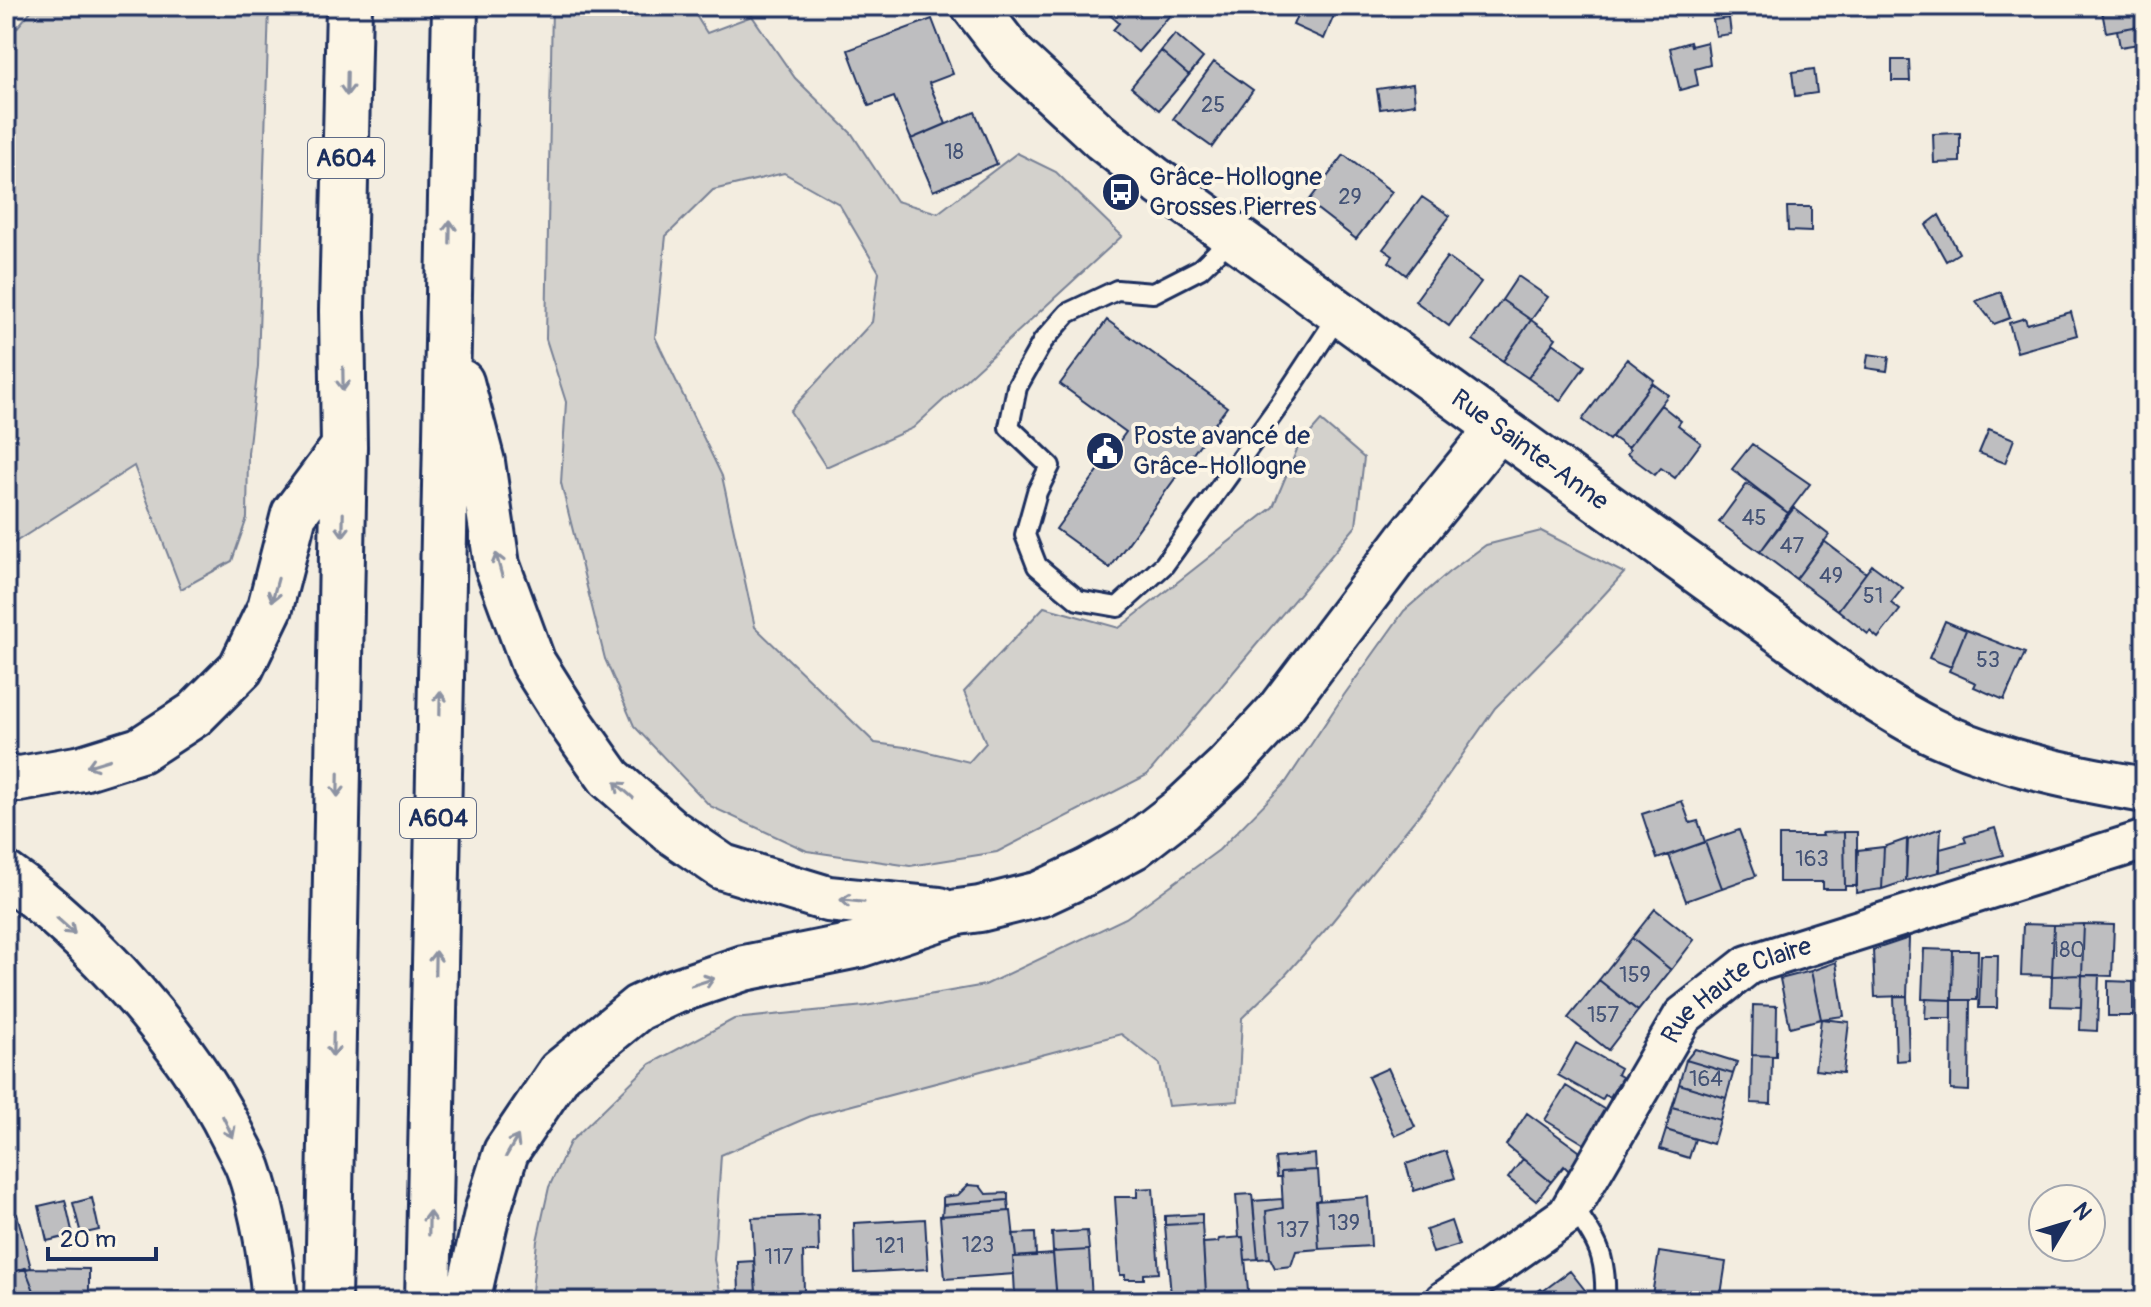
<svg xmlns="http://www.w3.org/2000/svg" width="2151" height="1307" font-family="Pangolin,sans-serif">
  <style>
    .green { fill: #d3d1cc; stroke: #778095; stroke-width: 2 }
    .building { fill: #bebec0; stroke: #1b2f5e; stroke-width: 2 }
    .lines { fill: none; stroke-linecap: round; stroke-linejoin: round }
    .lane-casing { stroke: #1b2f5e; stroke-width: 24 }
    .street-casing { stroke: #1b2f5e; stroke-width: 44 }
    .secondary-casing { stroke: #1b2f5e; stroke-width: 50 }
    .highway-casing { stroke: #1b2f5e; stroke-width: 50 }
    .lane { stroke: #fcf5e5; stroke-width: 18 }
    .street { stroke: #fcf5e5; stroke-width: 38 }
    .secondary { stroke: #fcf5e5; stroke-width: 44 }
    .highway { stroke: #fcf5e5; stroke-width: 44 }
    .rail-casing { stroke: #1b2f5e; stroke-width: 9 }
    .rail { stroke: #fcf5e5; stroke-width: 6; stroke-dasharray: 18; stroke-linecap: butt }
    .oneway { stroke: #8c92a2 }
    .labels { text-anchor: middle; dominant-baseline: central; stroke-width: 8; stroke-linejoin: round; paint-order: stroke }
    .number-label { font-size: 22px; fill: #445376 }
    .shield { fill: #fcf5e5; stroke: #5e6a86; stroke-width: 2 }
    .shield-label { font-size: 24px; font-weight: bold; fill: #1b2f5e }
    .poi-label { font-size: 26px; fill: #1b2f5e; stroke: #fcf5e5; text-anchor: start }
    .street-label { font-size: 26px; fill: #1b2f5e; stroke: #fcf5e5 }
  </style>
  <rect width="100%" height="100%" fill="#f3ede0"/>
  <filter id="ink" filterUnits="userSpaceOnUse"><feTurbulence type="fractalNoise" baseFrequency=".0125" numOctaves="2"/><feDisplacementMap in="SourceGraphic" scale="16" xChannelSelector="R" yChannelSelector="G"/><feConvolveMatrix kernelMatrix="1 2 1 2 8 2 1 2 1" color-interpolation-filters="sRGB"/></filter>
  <g filter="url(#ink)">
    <path class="green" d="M35,6H269L258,366L248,453L247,518L232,561L181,589L134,466L6,548V41Z
      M552,6H690L707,33L752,16L795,78L852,134L896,201L938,213L1017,153L1056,172L1122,236L913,428L826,467L790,411L872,322L879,272L839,204L784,173L713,190L666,236L655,337L722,476L755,627L875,743L912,748L969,762L986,743L964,692L1044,607L1119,628L1273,507L1298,447L1321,421L1364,458L1356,526L1147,775L997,852L910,866L807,851L710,806L634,726L605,659L561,483L566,402L546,339Z
      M1541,531L1624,573L1565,637L1495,708L1431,800L1327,928L1281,980L1242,1018L1238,1101L1168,1106L1160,1064L1121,1034L811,1116L721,1155L714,1260L722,1301H531L537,1241L549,1187L570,1142L650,1064L734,1019L865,1006L985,985L1126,918L1219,850L1286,782L1344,695L1404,611L1449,572L1486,545Z"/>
    <path class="building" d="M1100,6H1178L1138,52L1113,30L1119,23Z
      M1301,6H1338L1324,39L1293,25Z
      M2101,6H2144L2145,25L2106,32Z
      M1729,18L1731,34L1716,36L1713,20Z
      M932,19L953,74L929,83L946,124L911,139L894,97L869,106L848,50Z
      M2145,25V43L2120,47L2117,30Z
      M1175,34L1203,58L1189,75L1161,51Z
      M1690,42L1691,46L1707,42L1710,65L1695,69L1698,85L1680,90L1670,48Z
      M1161,51L1189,75L1159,110L1131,87Z
      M1892,60H1909L1910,81H1892Z
      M1214,62L1253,90L1212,147L1173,119Z
      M1814,69L1817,93L1795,96L1792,72Z
      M1413,84L1415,104L1380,109L1377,89Z
      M975,112L997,164L933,191L911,139Z
      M1960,133V162L1934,163L1933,134Z
      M1344,155L1392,192L1356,239L1308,202Z
      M1422,197L1450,216L1406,275L1389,262L1393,256L1383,249Z
      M1787,207H1811V232L1788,231Z
      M1939,215L1959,253L1946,261L1926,225Z
      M1447,257L1481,282L1449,326L1415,301Z
      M1518,276L1548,297L1531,320L1502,300Z
      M2001,292L2010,318L1994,324L1976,301Z
      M1502,300L1531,320L1503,361L1473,340Z
      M2071,312L2077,335L2017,352L2009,323L2025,318L2027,324Z
      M1107,320L1227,407L1110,568L1056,529L1126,432L1060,384Z
      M1531,320L1556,338L1528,378L1503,361Z
      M1553,343L1585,366L1560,401L1528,378Z
      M1868,354L1889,357L1887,371L1866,368Z
      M1627,359L1654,380L1609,440L1582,420Z
      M1652,383L1668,395L1628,448L1612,437Z
      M1661,405L1681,421L1678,425L1701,443L1675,478L1661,468L1655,475L1627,454L1630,450L1628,448Z
      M1989,429L2014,439L2005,463L1979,453Z
      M1752,444L1810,484L1788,513L1732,469Z
      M1747,484L1788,513L1760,552L1719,522Z
      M1794,508L1829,535L1796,579L1760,552Z
      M1824,541L1866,573L1838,610L1796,579Z
      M1872,565L1903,588L1891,603L1900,610L1878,638L1870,631L1868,634L1838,610Z
      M1945,621L1966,630L1951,667L1929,658Z
      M1966,630L2025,653L2004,700L1974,687L1976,683L1949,671Z
      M1682,801L1690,823L1698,821L1705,842L1657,859L1642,814Z
      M1941,828L1939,872L1906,881L1908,840Z
      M1995,828L2003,855L1940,872V849L1966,842L1964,837Z
      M1739,830L1756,876L1722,888L1705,842Z
      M1844,832H1857V886H1845Z
      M1844,832L1845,889H1823V882H1779V836H1823L1822,833Z
      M1907,839L1906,881L1882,889L1884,847Z
      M1705,842L1722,888L1686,901L1669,855Z
      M1884,847L1882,889L1856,893L1858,850Z
      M1655,909L1694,940L1671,970L1632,938Z
      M2023,924L2054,925L2052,976L2021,975Z
      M2084,924L2114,925L2112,976L2082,975Z
      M2084,924L2082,975L2052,976L2054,925Z
      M1632,938L1671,970L1638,1011L1599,980Z
      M1909,938L1907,996L1875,997L1873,950Z
      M1924,949L1953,950L1952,1000L1922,999Z
      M1953,950H1978L1977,1000H1952Z
      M1981,955H1998L1997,1008H1979Z
      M1836,962L1844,1016L1821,1019L1811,971Z
      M1811,971L1821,1019L1790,1027L1780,979Z
      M2082,975L2081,1007L2051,1006L2052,976Z
      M2082,975H2099L2097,1031L2080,1030Z
      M1599,980L1638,1011L1608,1050L1568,1018Z
      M2108,981L2133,982V1016H2108Z
      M1894,996H1907L1909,1060L1896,1061Z
      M1926,999L1952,1000V1018H1925Z
      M1952,1000H1970L1969,1091L1951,1090Z
      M1753,1005L1777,1006L1776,1056L1752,1055Z
      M1821,1019L1849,1022L1843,1073L1815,1070Z
      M1576,1043L1620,1068L1617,1074L1622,1077L1610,1097L1605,1095L1602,1100L1558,1075Z
      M1695,1049L1737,1062L1733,1074L1686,1060Z
      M1752,1055L1772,1056L1771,1104L1751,1103Z
      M1686,1060L1733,1074L1726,1098L1679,1084Z
      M1388,1068L1415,1127L1395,1136L1368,1077Z
      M1679,1084L1726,1098L1720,1120L1672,1107Z
      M1566,1086L1607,1111L1586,1145L1545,1120Z
      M1672,1107L1720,1120L1713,1144L1666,1130Z
      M1527,1113L1583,1154L1570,1172L1564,1166L1551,1182L1506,1145Z
      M1666,1130L1695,1139L1689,1158L1660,1149Z
      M1446,1151L1455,1178L1414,1191L1406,1164Z
      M1315,1154L1316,1170L1281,1172V1177H1277L1275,1158Z
      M1523,1159L1551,1182L1536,1201L1508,1178Z
      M1318,1170L1320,1200L1316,1201L1319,1249L1296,1251L1291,1266L1275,1268L1270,1258L1266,1211L1283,1208L1281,1172Z
      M968,1185L980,1186L986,1194L1008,1193V1200L943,1205V1197L958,1195Z
      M1153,1188L1159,1273L1144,1274V1279H1125V1275H1120L1115,1197H1137V1189Z
      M1252,1194L1258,1259L1245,1260L1243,1237H1239L1236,1195Z
      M1368,1197L1371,1246L1319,1249L1316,1201Z
      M92,1198L99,1230L81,1234L73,1203Z
      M1282,1199L1283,1208L1266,1211L1270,1258L1258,1259L1253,1201Z
      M65,1200L73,1235L47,1241L39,1206Z
      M1008,1200L1009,1211L942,1216L943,1205Z
      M1011,1211L1016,1257H1013L1014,1274L945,1279L940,1216Z
      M17,1214L31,1268L12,1272L6,1249V1217Z
      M1202,1214V1223L1165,1225V1216Z
      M818,1215L819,1252H803L804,1292L756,1294L752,1218Z
      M925,1219L928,1269L855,1273L854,1223Z
      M1451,1221L1459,1245L1433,1253L1426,1230Z
      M1202,1223L1206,1293L1171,1296L1165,1225Z
      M1087,1231L1089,1250L1053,1252L1052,1233Z
      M1035,1233L1036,1256L1016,1257L1013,1234Z
      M1243,1237L1248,1291L1206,1293L1203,1243L1218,1242L1219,1239Z
      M6,1249L12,1272L25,1268L38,1301H6Z
      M1089,1250L1092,1300L1057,1301L1053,1252Z
      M1659,1252L1726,1262L1720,1301H1651Z
      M1053,1254L1057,1301H1034L1029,1294L1015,1295L1013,1257Z
      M754,1261L756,1294L739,1293L738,1262Z
      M25,1268L89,1269V1301H38Z
      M1570,1271L1592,1299L1525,1301L1541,1289L1543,1291Z"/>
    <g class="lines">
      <g class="lane-casing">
        <path id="lane" d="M1234,236L1200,269L1153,293L1117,290L1068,313L1043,341L1017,387L1009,427L1050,466L1037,492L1025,535L1037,566L1078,600L1118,607L1164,565L1280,404L1340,313
          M1572,1206C1598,1241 1607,1257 1605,1301"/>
      </g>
      <g class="street-casing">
        <g id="street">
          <path id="s1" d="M1444,1301L1567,1215L1683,1016L1748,965L2145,840"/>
        </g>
      </g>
      <g class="secondary-casing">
        <g id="secondary">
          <path id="s2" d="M974,6L1012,55L1103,139L1153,178L1866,693C1892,709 1918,726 1947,738C2010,765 2078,779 2145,790"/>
        </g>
      </g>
      <g class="highway-casing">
        <path id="highway" d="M461,382L482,462L497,565L533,663L571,723L610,778L672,832L723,867L828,899L939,910
          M6,777L20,779L82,768L140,750L195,714L241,668L270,608L294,514L344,447
          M6,875C91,935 187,1043 233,1136C238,1147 245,1158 249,1169C263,1210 271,1258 275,1301
          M328,1301L344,447L342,311L349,6
          M428,1301L455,6
          M467,1301L488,1209L506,1152L560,1072L638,1008L670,993L744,968L858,945L958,912L980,909L1040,894L1087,872L1133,847L1182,809L1228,766L1277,713L1407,541L1499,428"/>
      </g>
      <use href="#lane" class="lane"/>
      <use href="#street" class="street"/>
      <use href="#secondary" class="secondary"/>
      <use href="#highway" class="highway"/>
      <g class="rail-casing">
        <path id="rail" d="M6,8L8,6"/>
      </g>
      <use href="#rail" class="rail"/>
    </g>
    <defs><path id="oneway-shaft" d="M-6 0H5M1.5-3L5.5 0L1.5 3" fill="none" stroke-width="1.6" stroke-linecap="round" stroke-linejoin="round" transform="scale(2)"/></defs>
    <g class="oneway">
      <use href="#oneway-shaft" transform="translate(347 84) rotate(91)"/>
      <use href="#oneway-shaft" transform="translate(450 232) rotate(-89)"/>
      <use href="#oneway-shaft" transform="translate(343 379) rotate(89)"/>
      <use href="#oneway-shaft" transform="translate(343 525) rotate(91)"/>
      <use href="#oneway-shaft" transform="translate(499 565) rotate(-105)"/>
      <use href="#oneway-shaft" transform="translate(275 590) rotate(105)"/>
      <use href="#oneway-shaft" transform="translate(440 703) rotate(-89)"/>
      <use href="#oneway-shaft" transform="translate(98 763) rotate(163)"/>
      <use href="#oneway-shaft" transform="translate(338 785) rotate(91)"/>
      <use href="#oneway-shaft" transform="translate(624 790) rotate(-139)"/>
      <use href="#oneway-shaft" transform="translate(852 901) rotate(-174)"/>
      <use href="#oneway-shaft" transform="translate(66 926) rotate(42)"/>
      <use href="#oneway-shaft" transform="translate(435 963) rotate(-89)"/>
      <use href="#oneway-shaft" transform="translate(703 982) rotate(-18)"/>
      <use href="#oneway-shaft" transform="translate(333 1045) rotate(91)"/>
      <use href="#oneway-shaft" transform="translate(228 1127) rotate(64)"/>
      <use href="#oneway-shaft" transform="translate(512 1146) rotate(-60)"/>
      <use href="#oneway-shaft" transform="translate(429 1223) rotate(-89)"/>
    </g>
  </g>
  <defs>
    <g id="bus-disc" transform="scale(2)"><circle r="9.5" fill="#1b2f5e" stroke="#fcf5e5"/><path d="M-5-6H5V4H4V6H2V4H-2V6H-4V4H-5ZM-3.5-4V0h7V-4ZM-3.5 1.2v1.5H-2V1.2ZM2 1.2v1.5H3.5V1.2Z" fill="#fff"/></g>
    <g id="civic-disc" transform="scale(2)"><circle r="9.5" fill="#1b2f5e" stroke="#fcf5e5"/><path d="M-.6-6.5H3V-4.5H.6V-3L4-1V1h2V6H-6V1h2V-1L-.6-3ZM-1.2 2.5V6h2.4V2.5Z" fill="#fff"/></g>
  </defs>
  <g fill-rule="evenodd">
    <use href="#bus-disc" x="1121" y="192"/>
    <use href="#civic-disc" x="1105" y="451"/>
  </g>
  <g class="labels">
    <g class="number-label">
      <text x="1213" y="105">25</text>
      <text x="954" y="152">18</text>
      <text x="1350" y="197">29</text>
      <text x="1754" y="518">45</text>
      <text x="1792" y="546">47</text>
      <text x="1831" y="576">49</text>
      <text x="1873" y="596">51</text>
      <text x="1988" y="660">53</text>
      <text x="1812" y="859">163</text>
      <text x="2068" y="950">180</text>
      <text x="1635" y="975">159</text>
      <text x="1603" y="1015">157</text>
      <text x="1706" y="1079">164</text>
      <text x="1344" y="1223">139</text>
      <text x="1293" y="1230">137</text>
      <text x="978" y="1245">123</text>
      <text x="890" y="1246">121</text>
      <text x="779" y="1257">117</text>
    </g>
    <g class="shield">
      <rect x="308" y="138" width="76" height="40" rx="6"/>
      <rect x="400" y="798" width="76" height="40" rx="6"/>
    </g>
    <g class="shield-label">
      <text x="346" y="158">A604</text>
      <text x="438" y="818">A604</text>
    </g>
    <g class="poi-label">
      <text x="1149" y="177">Grâce-Hollogne<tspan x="1149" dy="30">Grosses Pierres</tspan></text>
      <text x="1133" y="436">Poste avancé de<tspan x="1133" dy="30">Grâce-Hollogne</tspan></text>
    </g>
    <g class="street-label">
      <text stroke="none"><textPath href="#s2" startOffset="714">Rue Sainte-Anne</textPath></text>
      <text stroke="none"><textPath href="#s1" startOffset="440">Rue Haute Claire</textPath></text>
    </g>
  </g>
  <rect width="2151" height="1307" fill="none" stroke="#fcf5e5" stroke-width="32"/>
  <rect x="16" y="16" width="2119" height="1275" fill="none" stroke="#1b2f5e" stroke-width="3" filter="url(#ink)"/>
  <g transform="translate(2067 1223) rotate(52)"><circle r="38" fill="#fcf5e5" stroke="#a2a6af" stroke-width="2"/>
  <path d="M0-6L14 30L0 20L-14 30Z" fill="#1b2f5e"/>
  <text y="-12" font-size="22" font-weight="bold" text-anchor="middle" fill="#1b2f5e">N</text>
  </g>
  <path d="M48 1247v12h108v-12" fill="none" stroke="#1b2f5e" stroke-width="4"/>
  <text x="60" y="1247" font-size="24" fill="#1b2f5e" stroke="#fcf5e5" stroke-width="6" paint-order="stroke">20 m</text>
</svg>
